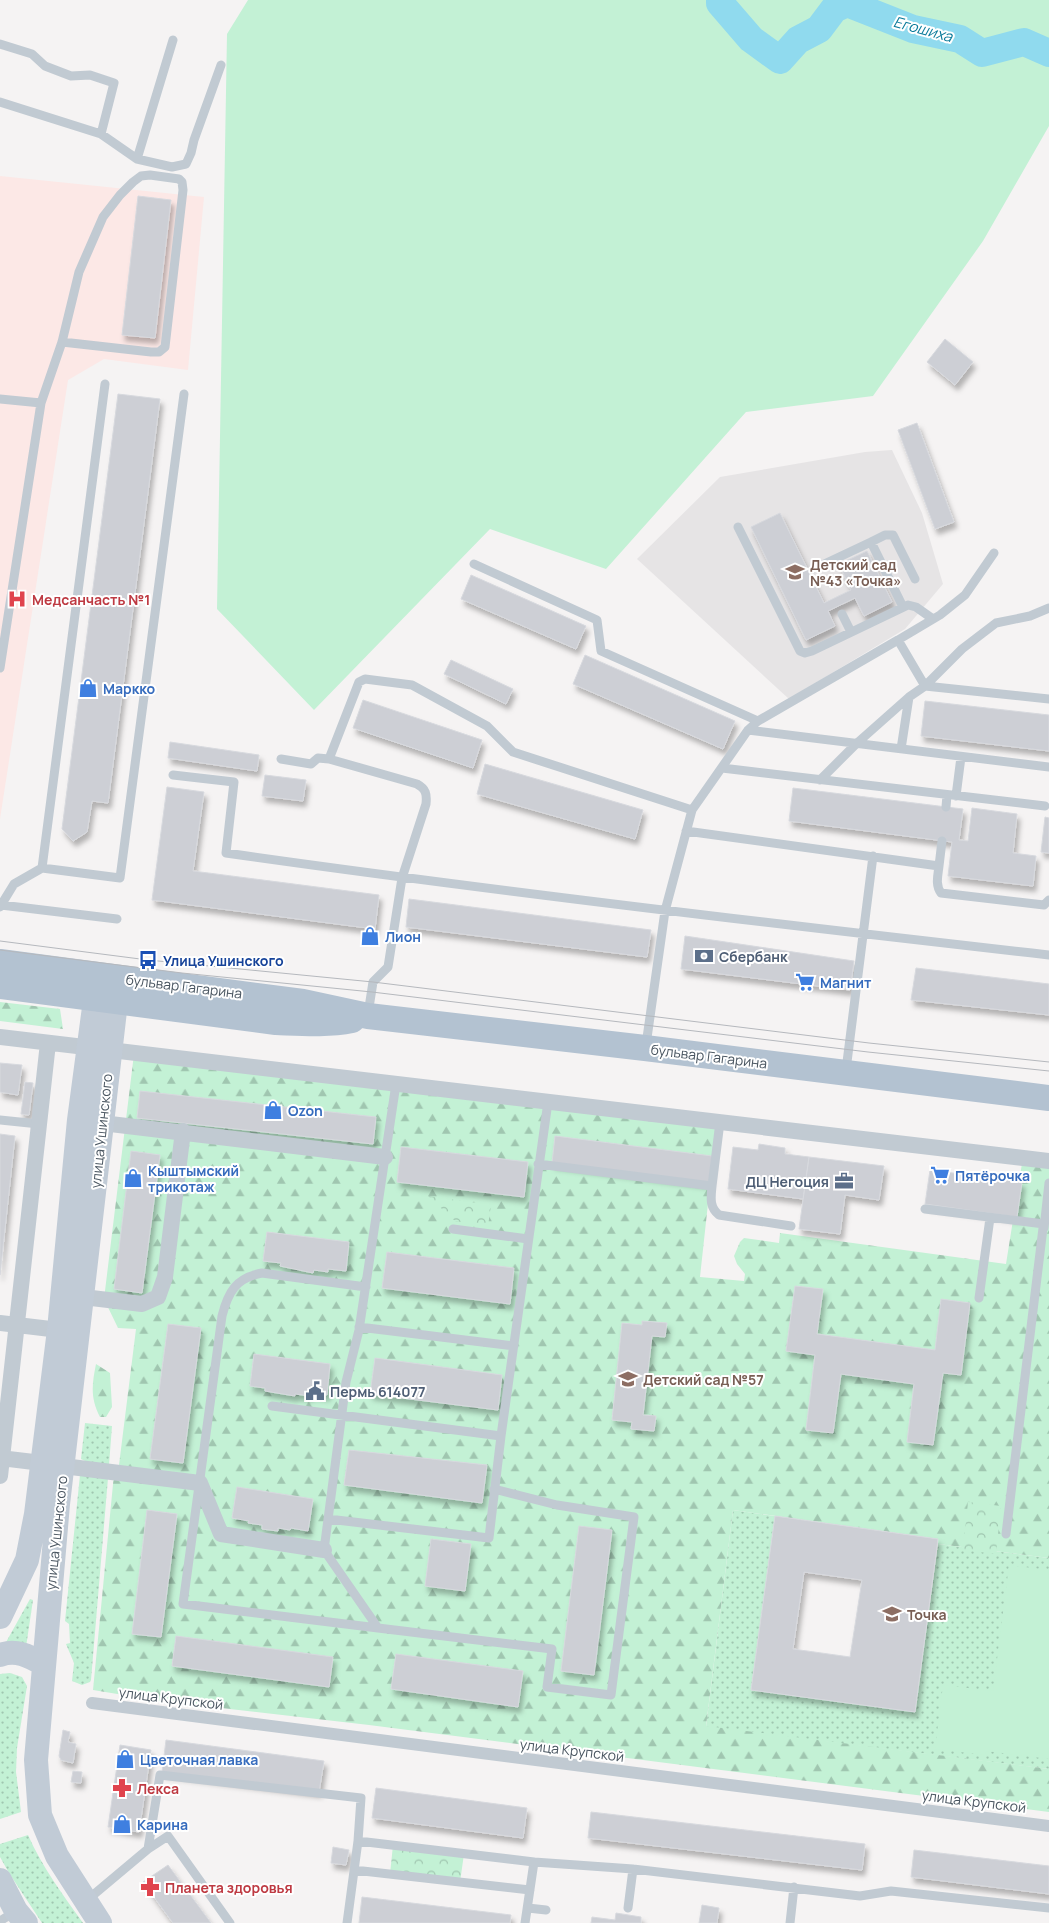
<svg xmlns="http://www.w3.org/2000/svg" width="1049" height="1923" font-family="Manrope,sans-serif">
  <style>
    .education { fill: #e6e4e5 }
    .medical { fill: #fce8e6 }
    .grass { fill: url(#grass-dots) }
    .forest { fill: url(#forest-firs) }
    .park { fill: url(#park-crowns) }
    .garden { fill: #c3f1d5 }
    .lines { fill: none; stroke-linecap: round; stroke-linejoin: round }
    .river { stroke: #90daee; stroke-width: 28 }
    .building { fill: #cdcfd5; stroke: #d7d9de; fill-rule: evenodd; filter: url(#shadow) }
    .service { stroke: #c1cad2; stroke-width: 9 }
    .pedestrian { stroke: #c1cad2; stroke-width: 12 }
    .minor { stroke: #c1cad2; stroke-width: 16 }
    .secondary { stroke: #c1cbd6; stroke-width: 24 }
    .primary { stroke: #b3c2d1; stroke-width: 26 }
    .tram { stroke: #b5b8bd; stroke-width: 1 }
    .labels { text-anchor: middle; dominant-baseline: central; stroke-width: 4; stroke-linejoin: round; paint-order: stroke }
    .education-label { font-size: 14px; font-weight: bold; fill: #785e54; stroke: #fff; text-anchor: start }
    .health-label { font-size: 14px; font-weight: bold; fill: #be3a42; stroke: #fff; text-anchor: start }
    .shop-label { font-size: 14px; font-weight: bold; fill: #366cbe; stroke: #fff; text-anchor: start }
    .service-label { font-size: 14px; font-weight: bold; fill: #4e5e75; stroke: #fff; text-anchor: start }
    .transit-label { font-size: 14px; font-weight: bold; fill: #164399; stroke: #fff; text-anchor: start }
    .street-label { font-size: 14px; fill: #4a5661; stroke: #fff }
    .water-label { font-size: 15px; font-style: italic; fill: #0c7c9b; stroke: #fff }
  </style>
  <defs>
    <pattern id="grass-dots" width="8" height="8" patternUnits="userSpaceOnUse" patternTransform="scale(1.25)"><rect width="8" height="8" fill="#c3f1d5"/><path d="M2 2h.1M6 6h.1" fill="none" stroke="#a0c6b0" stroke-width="1.8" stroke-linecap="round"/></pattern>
    <pattern id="forest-firs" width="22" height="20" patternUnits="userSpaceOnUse" patternTransform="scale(1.25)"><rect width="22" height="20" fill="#c3f1d5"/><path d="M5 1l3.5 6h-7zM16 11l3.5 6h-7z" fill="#a0c6b0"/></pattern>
    <pattern id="park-crowns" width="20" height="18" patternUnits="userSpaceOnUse" patternTransform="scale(1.25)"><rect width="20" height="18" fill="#c3f1d5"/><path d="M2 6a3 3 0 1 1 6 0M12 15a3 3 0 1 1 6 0" fill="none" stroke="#a0c6b0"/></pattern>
    <filter id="shadow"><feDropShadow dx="3" dy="5.5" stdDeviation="2.5" flood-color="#0004"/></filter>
  </defs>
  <rect width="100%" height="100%" fill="#f5f3f3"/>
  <path class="education" d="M892,450L922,513L943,584L905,629L789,699L637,559L720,477L865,452Z"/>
  <path class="medical" d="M0,176L204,197L188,370L104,359L68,380L0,819Z"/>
  <path class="grass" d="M85,1423L112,1426L109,1465L89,1463L81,1459Z
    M80,1475L108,1478L91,1680L90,1682L82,1685L72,1681L74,1663L66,1644L70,1643L69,1624L65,1621Z
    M733,1510L775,1516L751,1690L915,1712L938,1544L1049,1558V1769L706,1727Z
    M30,1599L33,1600L26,1647L5,1644Z
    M10,1673L22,1677L27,1686L17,1748L16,1772L21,1812L0,1819V1674Z
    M28,1835C42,1867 63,1895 83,1923H42L9,1873L0,1857V1844Z"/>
  <path class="forest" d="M0,1002L60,1009L63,1029L0,1021Z
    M134,1054L717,1121L700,1277L744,1281L745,1274L737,1264L734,1256L740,1242L744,1238L779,1243L780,1233L1006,1264L1023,1157L1049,1161V1558L938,1544V1539L733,1510L706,1726L1049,1769V1812L369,1725L160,1701L93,1690L114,1474L119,1465L136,1329L118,1328L104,1299Z
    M96,1364L110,1373L112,1407L106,1417H100C90,1398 92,1384 96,1364Z"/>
  <path class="park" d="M428,1196L491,1205L488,1226L455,1221Z
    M968,1502L1001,1506L996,1554L963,1550Z
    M393,1845L464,1854L460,1882L390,1874Z"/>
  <path class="garden" d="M248,0H1049V126L983,241L873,396L746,412L606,569L490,529L314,710L217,609L227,34Z
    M1009,1565L1049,1570V1759L986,1751L985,1755L935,1749L943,1685L993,1691Z"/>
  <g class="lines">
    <path class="river" d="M720,0V3L751,39L780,60L798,40L819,29L834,9L847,3L913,29L960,39L982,53L1024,42L1049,53"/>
  </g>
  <path class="building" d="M138,196L171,200L155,338L122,335Z
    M945,339L973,362L955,385L927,362Z
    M118,394L160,399L108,803L92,801L87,832L73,841L62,829Z
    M917,423L954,522L935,529L898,430Z
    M780,513L824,603L851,590L839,564L867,551L892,602L864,616L855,598L828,611L835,626L806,640L751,527Z
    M471,575L586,626L576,649L461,599Z
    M585,655L735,721L723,749L573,684Z
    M451,660L513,689L506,704L444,674Z
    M363,700L482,740L473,768L353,728Z
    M925,701L1049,715V751L921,736Z
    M170,742L259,755L257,771L168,758Z
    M485,764L643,810L635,839L477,794Z
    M265,775L306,780L303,801L262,796Z
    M167,787L204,792L193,871L379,895L375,929L152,900Z
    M793,788L963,809L959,840L968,841L972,808L1017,814L1013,853L1036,856L1033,886L948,876L952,842L789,821Z
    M1045,817L1049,818V853L1041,852Z
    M409,899L651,930L647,957L406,927Z
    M685,936L854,961L850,990L681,969Z
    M916,968L1049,984V1015L911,1000Z
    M0,1063L22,1065L18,1095L0,1092Z
    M25,1082L33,1083L29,1115L21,1114Z
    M140,1091L376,1117L373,1144L137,1118Z
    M0,1134L15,1136L0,1275Z
    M555,1136L712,1156L709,1183L552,1163Z
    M759,1144L785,1148V1154L809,1157L803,1199L728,1189L733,1147L758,1150Z
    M401,1147L528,1162L524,1197L397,1182Z
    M131,1151L160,1155L142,1293L114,1289Z
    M809,1157L884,1166L879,1200L845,1195L840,1234L799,1229Z
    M930,1170L1022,1182L1017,1217L925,1204Z
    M267,1232L349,1242L346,1271L328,1269V1272L314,1270L313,1273L280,1266L281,1263L263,1261Z
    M387,1252L514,1268L510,1304L382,1288Z
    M795,1286L823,1289L817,1334L935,1350L941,1299L970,1303L961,1375L943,1373L933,1445L907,1442L914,1384L841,1374L833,1433L806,1430L815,1355L786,1351Z
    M642,1321L667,1323L665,1337L652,1336L643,1415L656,1416L654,1431L631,1429L632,1422L612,1420L622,1323L642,1325Z
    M168,1324L201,1328L183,1463L150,1459Z
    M254,1354L330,1364L327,1395L310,1393V1396L295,1394V1396L265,1391V1388L250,1386Z
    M375,1358L502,1375L498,1410L370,1394Z
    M349,1450L487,1465L482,1503L344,1485Z
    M237,1487L313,1499L308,1531L291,1528L290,1530L278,1528V1531L262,1529V1525L248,1523L249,1521L232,1518Z
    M147,1510L177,1514L161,1637L132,1634Z
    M775,1516L938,1539L915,1712L751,1690ZM804,1572L862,1580L850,1657L793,1649Z
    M579,1526L612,1530L594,1675L561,1671Z
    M431,1539L471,1544L465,1591L425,1586Z
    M176,1636L333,1657L329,1687L172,1666Z
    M396,1654L523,1671L518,1707L391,1689Z
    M63,1730L70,1732L68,1742L76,1744L73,1763L61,1760L59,1756Z
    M166,1740L324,1761L319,1792L162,1772Z
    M120,1745L151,1750L139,1832L108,1827Z
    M73,1771L82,1772L81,1783L71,1782Z
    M376,1788L527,1808L523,1838L372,1818Z
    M591,1812L865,1844L862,1870L588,1838Z
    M333,1847L349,1850L346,1865L331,1863Z
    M914,1850L1049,1866V1894L911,1877Z
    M168,1865L211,1923H173L143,1882Z
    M362,1897L511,1915L510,1923H359Z
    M702,1905L719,1908L717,1923H699Z
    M616,1913L641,1917V1923H591L592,1917L615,1920Z"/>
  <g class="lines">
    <path class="service" d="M0,44L32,54L45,66L71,76L90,75L114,83L101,134
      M0,102L101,134L137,159L172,167L186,164L191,153L194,140L221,65
      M137,159L173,40
      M105,384L42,868L120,878L184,394
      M0,399L41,403
      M738,527L800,651L805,653L812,651L908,605L916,607L933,619
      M871,542L885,535H893L915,579
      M994,553L965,595L940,615L898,640L925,686L962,649L996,623L1030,616L1049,608
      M474,564L597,620L601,651L758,721
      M818,567L871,542L903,607
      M842,614L851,632
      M0,668L41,403L62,342L79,272L103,217L120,195L133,182L141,176L150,175L179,179L182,182L183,190L165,347L159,352H151L62,342
      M748,730L1049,767
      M901,749L909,697L925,686L1049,699
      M281,759L311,764L318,758L329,759
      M722,768L1045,806
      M173,775L234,782L226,853C500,892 774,924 1049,955
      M820,780L856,744L909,697
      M956,796L961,757
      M946,807L947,795
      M686,831L939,866C938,875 935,885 941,893L1044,905L1049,900
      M939,866L942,841
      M1,905L117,919
      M0,907L14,884L42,868
      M368,1014L373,982L388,967L402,878L426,804C427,794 426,789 417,784L329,759L359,682L365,679L412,685L487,726L513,752L692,810
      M646,1045L665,911L692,810L748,730L758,721L898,640
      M846,1070L873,856
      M396,1084L359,1330L346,1382L324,1550L378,1628L552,1649L547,1687L611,1695L634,1517L557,1505L494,1489
      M0,1120L39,1124
      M538,1164L712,1186L720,1122
      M712,1186C711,1197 709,1207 719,1215L791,1226
      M925,1209L1044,1224
      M1044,1228L1049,1183
      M453,1229L528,1239
      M366,1287L262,1273C236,1278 228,1292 222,1316L183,1604L378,1628
      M979,1298L990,1218
      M359,1327L514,1346
      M272,1406L501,1436
      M328,1519L489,1538L501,1436L548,1102
      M1006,1534L1043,1228
      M358,1841L534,1862L633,1869L860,1896L891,1891L1049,1908
      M148,1849L160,1775L361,1798L358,1841L347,1923
      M354,1870L530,1890
      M86,1901L148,1849L168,1836L230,1923
      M528,1908L546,1910
      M628,1908L633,1869
      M0,1921L16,1911
      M525,1923L534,1862
      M790,1923L794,1887"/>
    <path class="pedestrian" d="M92,1703L1049,1826"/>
    <path class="minor" d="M0,1037L1049,1161
      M102,1123L385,1157
      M83,1297L142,1304L158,1297L165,1277L183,1131
      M0,1323L59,1330
      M0,1458L42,1463
      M63,1466L200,1483L221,1534L324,1550
      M0,1476L48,1043"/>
    <path class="secondary" d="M0,1617L27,1560L36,1514L59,1330L79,1120L95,1000
      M0,1655C16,1649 29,1656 43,1664
      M0,1880L16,1911L26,1923
      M100,1923L57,1856L40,1815L36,1760L58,1504L116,1002"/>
    <path class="primary" d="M0,962L303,1002L368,1016L645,1048L1049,1098
      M0,986L276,1022C302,1023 327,1025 352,1020"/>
    <path class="tram" d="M0,941L148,960L373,982L869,1043L1049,1062
      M0,950L182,973L372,992L868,1052L1049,1071"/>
  </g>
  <defs>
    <g id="school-bare" transform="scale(1.5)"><path d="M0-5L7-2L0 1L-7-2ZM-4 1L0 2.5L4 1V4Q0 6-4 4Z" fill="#8d6e63" stroke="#fff" stroke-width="2.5" paint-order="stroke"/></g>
    <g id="hospital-bare" transform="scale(1.5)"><path d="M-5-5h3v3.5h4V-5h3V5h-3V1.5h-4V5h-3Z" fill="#e0444e" stroke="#fff" stroke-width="2.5" paint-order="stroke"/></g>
    <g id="shop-bare" transform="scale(1.5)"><path d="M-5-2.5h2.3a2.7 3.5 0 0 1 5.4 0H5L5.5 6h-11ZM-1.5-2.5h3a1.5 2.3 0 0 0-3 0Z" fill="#3f7fe0" stroke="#fff" stroke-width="2.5" paint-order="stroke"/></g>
    <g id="bank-bare" transform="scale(1.5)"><path d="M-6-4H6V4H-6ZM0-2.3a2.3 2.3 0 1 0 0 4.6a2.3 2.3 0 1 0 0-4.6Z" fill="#5c6f8a" stroke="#fff" stroke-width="2.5" paint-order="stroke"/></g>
    <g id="bus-bare" transform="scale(1.5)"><path d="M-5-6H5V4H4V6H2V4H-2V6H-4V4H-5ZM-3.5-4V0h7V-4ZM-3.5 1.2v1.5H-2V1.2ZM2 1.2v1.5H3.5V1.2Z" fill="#1a4fb4" stroke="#fff" stroke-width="2.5" paint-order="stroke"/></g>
    <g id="supermarket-bare" transform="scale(1.5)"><path d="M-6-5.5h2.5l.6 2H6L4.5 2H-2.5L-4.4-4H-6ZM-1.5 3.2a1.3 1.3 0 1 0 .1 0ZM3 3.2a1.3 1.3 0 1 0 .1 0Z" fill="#3f7fe0" stroke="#fff" stroke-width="2.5" paint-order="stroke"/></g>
    <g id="office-bare" transform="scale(1.5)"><path d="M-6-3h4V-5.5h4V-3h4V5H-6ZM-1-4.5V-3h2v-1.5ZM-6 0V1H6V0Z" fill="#5c6f8a" stroke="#fff" stroke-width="2.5" paint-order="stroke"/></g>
    <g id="civic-bare" transform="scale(1.5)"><path d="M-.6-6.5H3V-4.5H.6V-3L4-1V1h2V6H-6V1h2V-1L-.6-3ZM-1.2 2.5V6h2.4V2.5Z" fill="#5c6f8a" stroke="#fff" stroke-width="2.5" paint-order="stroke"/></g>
    <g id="pharmacy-bare" transform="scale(1.5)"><path d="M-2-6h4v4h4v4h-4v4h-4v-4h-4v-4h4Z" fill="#e0444e" stroke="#fff" stroke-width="2.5" paint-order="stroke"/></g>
  </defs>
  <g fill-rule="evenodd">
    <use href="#school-bare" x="795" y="572"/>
    <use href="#hospital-bare" x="17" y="599"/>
    <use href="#shop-bare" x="88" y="688"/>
    <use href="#shop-bare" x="370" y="936"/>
    <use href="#bank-bare" x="704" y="956"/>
    <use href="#bus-bare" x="148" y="960"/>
    <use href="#supermarket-bare" x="805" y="982"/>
    <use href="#shop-bare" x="273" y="1110"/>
    <use href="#supermarket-bare" x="940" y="1175"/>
    <use href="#shop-bare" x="133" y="1178"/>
    <use href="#office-bare" x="844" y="1181"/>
    <use href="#school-bare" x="628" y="1379"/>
    <use href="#civic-bare" x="315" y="1391"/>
    <use href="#school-bare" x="892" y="1614"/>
    <use href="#shop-bare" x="125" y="1759"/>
    <use href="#pharmacy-bare" x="122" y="1788"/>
    <use href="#shop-bare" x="122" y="1824"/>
    <use href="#pharmacy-bare" x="150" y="1887"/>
  </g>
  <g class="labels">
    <g class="education-label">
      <text x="810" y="564">Детский сад<tspan x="810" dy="16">№43 «Точка»</tspan></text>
      <text x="643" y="1379">Детский сад №57</text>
      <text x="907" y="1614">Точка</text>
    </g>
    <g class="health-label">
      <text x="32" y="599">Медсанчасть №1</text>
      <text x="137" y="1788">Лекса</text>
      <text x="165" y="1887">Планета здоровья</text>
    </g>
    <g class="shop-label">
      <text x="103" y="688">Маркко</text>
      <text x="385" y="936">Лион</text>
      <text x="820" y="982">Магнит</text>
      <text x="288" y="1110">Ozon</text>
      <text x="148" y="1170">Кыштымский<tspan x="148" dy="16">трикотаж</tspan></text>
      <text x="955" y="1175">Пятёрочка</text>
      <text x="140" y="1759">Цветочная лавка</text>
      <text x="137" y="1824">Карина</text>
    </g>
    <g class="service-label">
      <text x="719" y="956">Сбербанк</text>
      <text x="829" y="1181" text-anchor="end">ДЦ Негоция</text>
      <text x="330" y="1391">Пермь 614077</text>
    </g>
    <g class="transit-label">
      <text x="163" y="960">Улица Ушинского</text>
    </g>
    <g class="street-label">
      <text transform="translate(184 986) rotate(7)">бульвар Гагарина</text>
      <text transform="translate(709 1056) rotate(7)">бульвар Гагарина</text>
      <text transform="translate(101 1131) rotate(-84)">улица Ушинского</text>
      <text transform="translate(56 1533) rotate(-84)">улица Ушинского</text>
      <text transform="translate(171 1698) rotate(7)">улица Крупской</text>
      <text transform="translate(572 1750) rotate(7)">улица Крупской</text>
      <text transform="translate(974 1801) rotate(7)">улица Крупской</text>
    </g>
    <g class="water-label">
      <text transform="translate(923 29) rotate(15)">Егошиха</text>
    </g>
  </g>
</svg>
